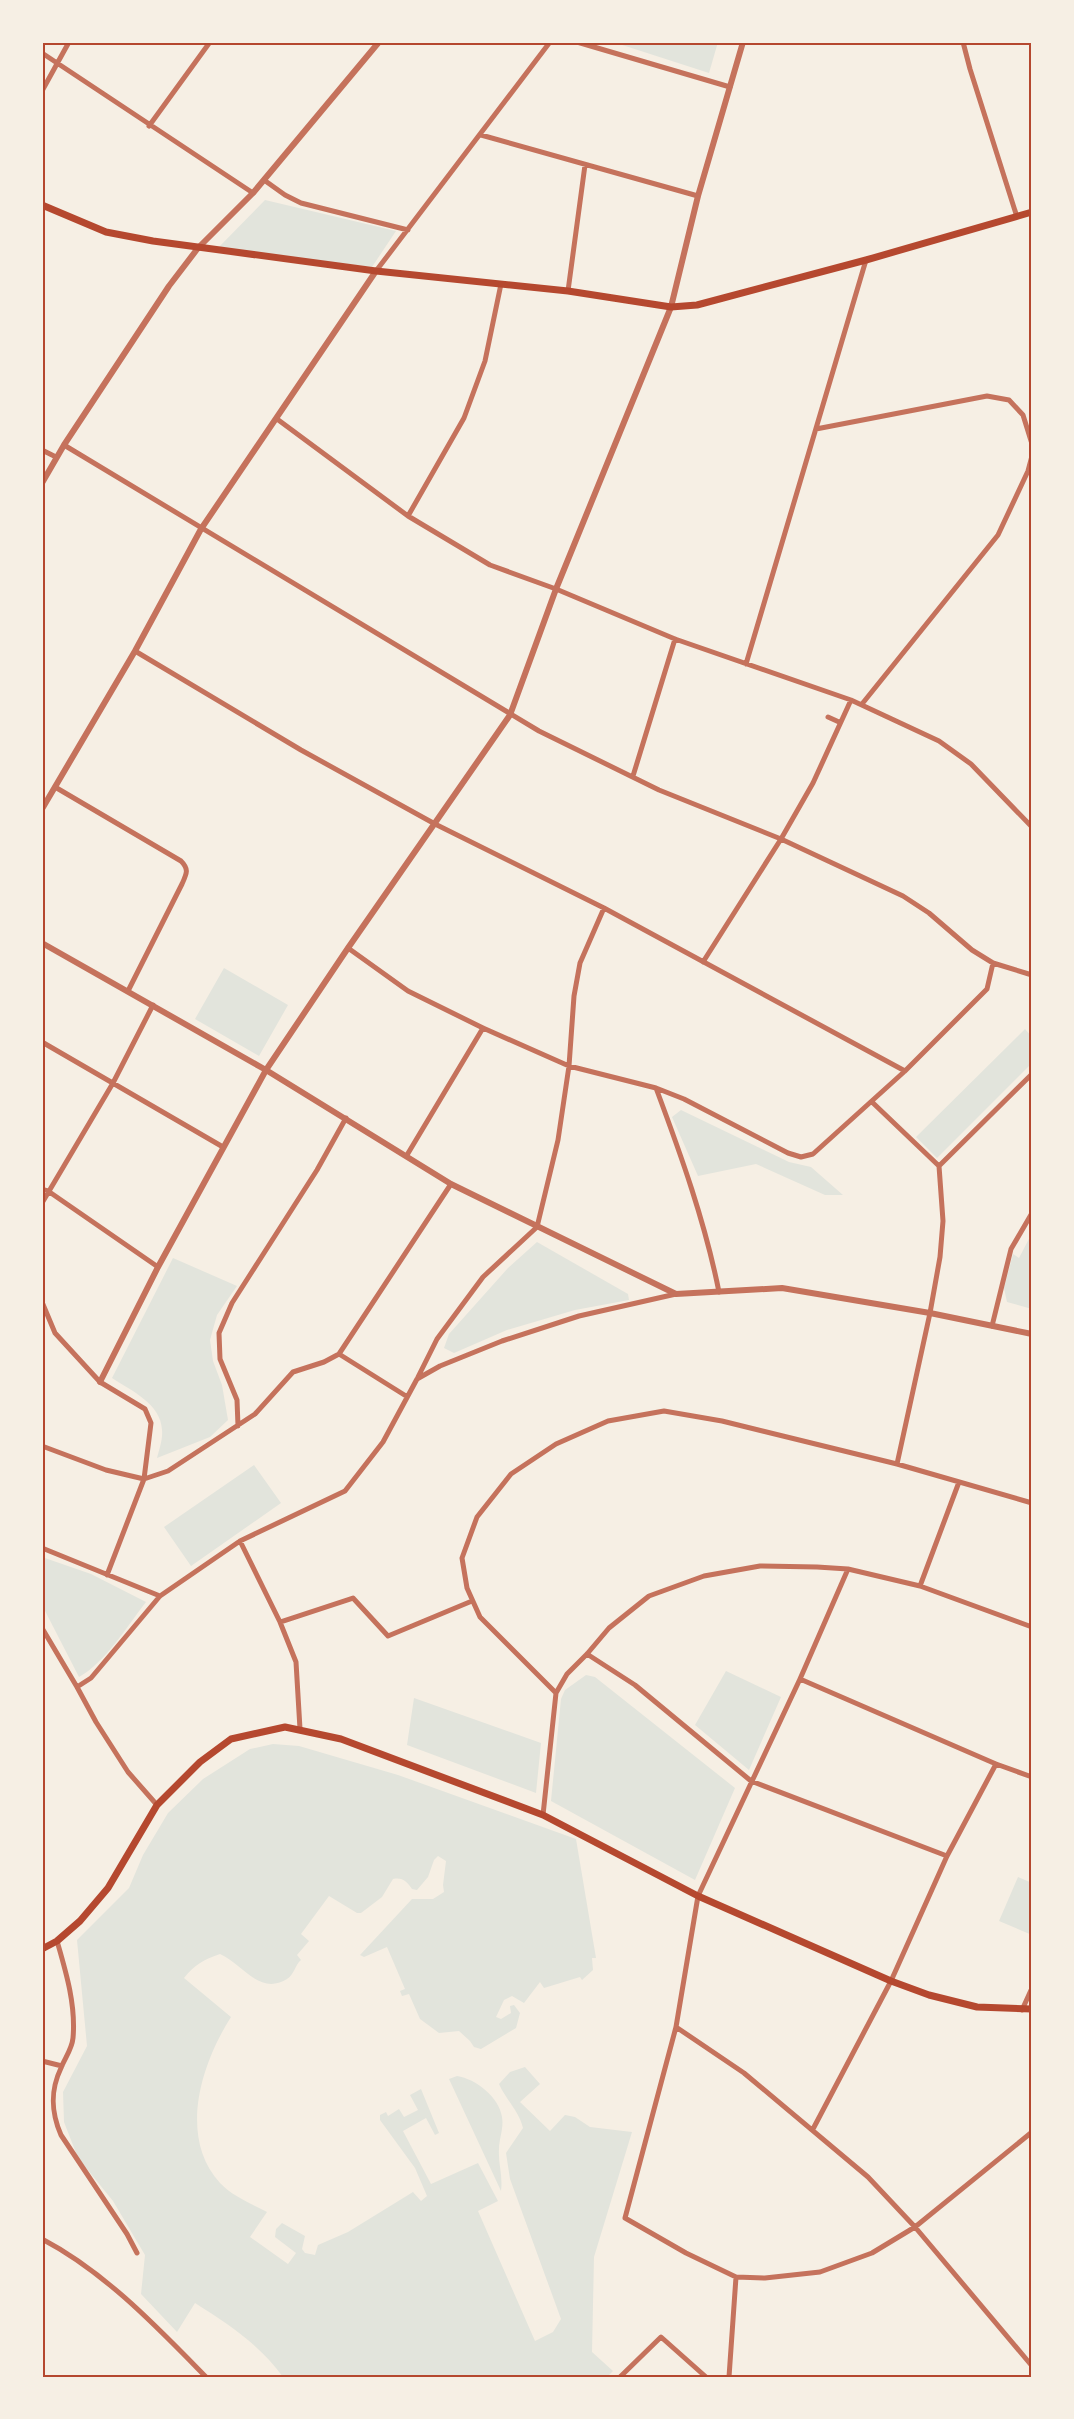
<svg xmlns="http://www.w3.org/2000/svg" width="1074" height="2419" font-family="Helvetica,sans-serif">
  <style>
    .green { fill: #e2e4dc }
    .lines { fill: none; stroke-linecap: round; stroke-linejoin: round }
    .minor { stroke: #c5725c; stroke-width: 5 }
    .tertiary { stroke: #c5725c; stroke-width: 6 }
    .secondary { stroke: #b5482f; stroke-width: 7 }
    .neatline { fill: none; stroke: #b5482f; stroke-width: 2 }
  </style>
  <rect width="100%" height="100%" fill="#f6efe4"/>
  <path class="green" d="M613,42H718L709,73Z
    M265,200L396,231L372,267L218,248Z
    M224,968L288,1005L259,1056L195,1019Z
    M1025,1029L1032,1037V1063L937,1158L916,1137Z
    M681,1110L789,1162L811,1167L843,1195H825L756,1164L698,1176L672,1117Z
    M1032,1233V1309L1007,1302L1004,1288L1013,1254L1019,1258Z
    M537,1242L628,1294L629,1300L575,1310L507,1330L454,1353L444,1348L449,1334L508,1268Z
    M173,1258L237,1286L217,1315L210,1340L213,1361L222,1385L228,1420L210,1437L157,1458C159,1450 163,1439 162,1430C161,1404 132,1391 112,1378Z
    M254,1465L281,1503L191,1566L164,1527Z
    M42,1557L91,1574L146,1602C128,1625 105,1663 79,1677L42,1605Z
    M726,1671L781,1697L749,1770L695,1725Z
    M586,1675L595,1677L735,1788L695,1880L551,1801L561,1699L565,1690Z
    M414,1698L541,1743L536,1793L407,1745Z
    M273,1744L299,1746L398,1775L576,1839L596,1958H592L593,1970L582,1980L580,1977L544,1988L540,1982L524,2003L512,1996L504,2000L496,2017L501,2019L511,2013L510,2006L514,2005L520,2013L516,2028L481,2049L474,2047L470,2041L459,2031L439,2033L420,2019L409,1994L402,1996L400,1991L405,1989L387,1947L364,1957L360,1955L412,1899H433L444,1892L443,1885L446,1861L438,1856L434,1860L428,1877L417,1890L412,1889C407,1882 403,1877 393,1879L382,1897L361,1913H357L329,1896L301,1934L309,1941L297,1955L301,1960C295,1965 294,1975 287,1979C259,1996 243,1964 220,1954C205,1959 194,1965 184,1978L231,2017C201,2064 178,2137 220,2183C232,2196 252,2204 267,2212L250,2237L288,2264L296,2253L275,2237L276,2229L282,2223L305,2236L302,2249L305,2253L315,2255L318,2245L348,2232L413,2192L421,2201L427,2196L415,2168L380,2120V2115L386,2112L388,2116L399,2109L404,2117L418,2110L410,2095L421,2089L439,2133L435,2135L426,2118L403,2131L431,2184L478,2163L498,2201L478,2211L535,2341L553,2332L561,2319L510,2179L506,2153L523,2128C519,2111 506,2100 499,2084L510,2072L525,2067L540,2084L520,2102L550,2131L565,2115L575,2117L590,2127L632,2132L594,2257L592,2352L613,2371L607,2377H283C259,2344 228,2324 195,2303L177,2332L141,2294L145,2255L113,2201L78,2158L64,2122L63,2092L87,2046L77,1940L129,1888L143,1855L168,1813L203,1779L250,1749Z
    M1018,1877L1032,1883V1935L999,1921Z
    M457,2076C476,2079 499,2097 502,2117C504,2128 499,2139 499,2149C498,2164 503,2175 501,2191L449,2079Z"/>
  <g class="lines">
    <path class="minor" d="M577,42L730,87
      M963,42L970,69L1017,217
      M42,53L253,193
      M42,91L69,42
      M149,126L210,42
      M481,135L698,196
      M264,180L285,195L301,203L408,230
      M376,271L550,42
      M568,291L585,165
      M277,419L408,516L490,565L556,589L675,639L851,700L939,741L971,764L1032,827
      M816,429L987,396L1009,400L1023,415L1032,444
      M64,445L539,731L659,790L781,839L903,896L929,913L972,950L993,963L1032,975
      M42,450L56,457
      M408,516L464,418L485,361L501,284
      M135,651L301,750L435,824L604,908L905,1071
      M746,664L866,260
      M862,704L998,535L1028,471L1032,456
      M828,717L839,722
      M633,776L675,639
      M55,787L181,861C189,869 187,873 182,884L128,991
      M348,948L408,991L483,1028L569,1066L656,1088L684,1099L788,1153L801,1157L813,1154L905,1071L987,989L993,963
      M703,962L781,839L813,783L851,700
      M42,1042L223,1147
      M656,1088C681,1155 705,1222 719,1292
      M872,1102L939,1166
      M407,1155L483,1028
      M42,1189L48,1191L158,1267
      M42,1203L113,1083L153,1005
      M42,1302L55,1333L100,1382L145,1409L151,1423L144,1479L107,1575
      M992,1326L1011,1249L1032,1213
      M339,1354L451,1184
      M418,1377L437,1339L483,1277L537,1227L558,1140L569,1066L574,996L580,963L604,908
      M238,1426L237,1400L220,1359L219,1333L232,1303L317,1170L346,1118
      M42,1446L106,1470L144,1479L168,1471L255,1414L293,1372L324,1362L339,1354L406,1396
      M897,1464L930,1313L940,1257L943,1221L939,1166L1032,1074
      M240,1541L280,1622L296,1662L300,1729
      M42,1548L160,1596
      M848,1569L800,1679L698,1896L676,2027L625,2218L686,2253L736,2277L765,2278L820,2272L872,2253L915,2227L1032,2132
      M920,1586L959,1482
      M280,1622L353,1598L388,1636L472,1601
      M42,1628L77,1687L96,1722L128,1772L157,1805
      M587,1654L635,1685L751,1781L947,1856
      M800,1679L996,1764L1032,1777
      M77,1687L91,1678L160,1596L240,1541L345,1491L383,1442L417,1379L440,1366L502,1341L579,1316L676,1294
      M556,1693L480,1617L467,1588L462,1558L477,1517L511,1474L556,1444L608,1421L664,1411L722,1421L897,1464L1032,1503
      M543,1815L556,1693L567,1674L587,1654L609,1628L649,1596L704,1576L760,1566L817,1567L848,1569L920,1586L1032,1627
      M57,1941C66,1972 76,2005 73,2038C72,2049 65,2058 61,2068C50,2091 51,2112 61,2135L127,2234L137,2253
      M1022,2010L1032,1988
      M676,2027L744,2073L868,2177L915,2227L1032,2366
      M42,2061L62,2066
      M813,2129L891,1981L947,1856L996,1764
      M42,2239C105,2272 157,2327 206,2377
      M620,2377L661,2337L706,2377
      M729,2377L736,2277"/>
    <path class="tertiary" d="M42,483L64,445L169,286L198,248L253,193L379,42
      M42,809L135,651L201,529L376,271
      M42,943L266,1070L451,1184L676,1294L782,1288L930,1313L1032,1334
      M100,1382L158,1267L266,1070L348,948L510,715L556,589L671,307L698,196L743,42"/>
    <path class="secondary" d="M42,205L106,232L153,241L376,271L568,291L671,307L697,305L866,260L1032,212
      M42,1949L57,1941L80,1921L108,1888L157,1805L200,1762L231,1739L285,1727L341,1739L543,1815L698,1896L891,1981L929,1995L977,2007L1032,2009"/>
  </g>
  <rect width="1074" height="2419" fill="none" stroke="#f6efe4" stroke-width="87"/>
  <rect x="44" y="44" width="986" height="2332" class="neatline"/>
</svg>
